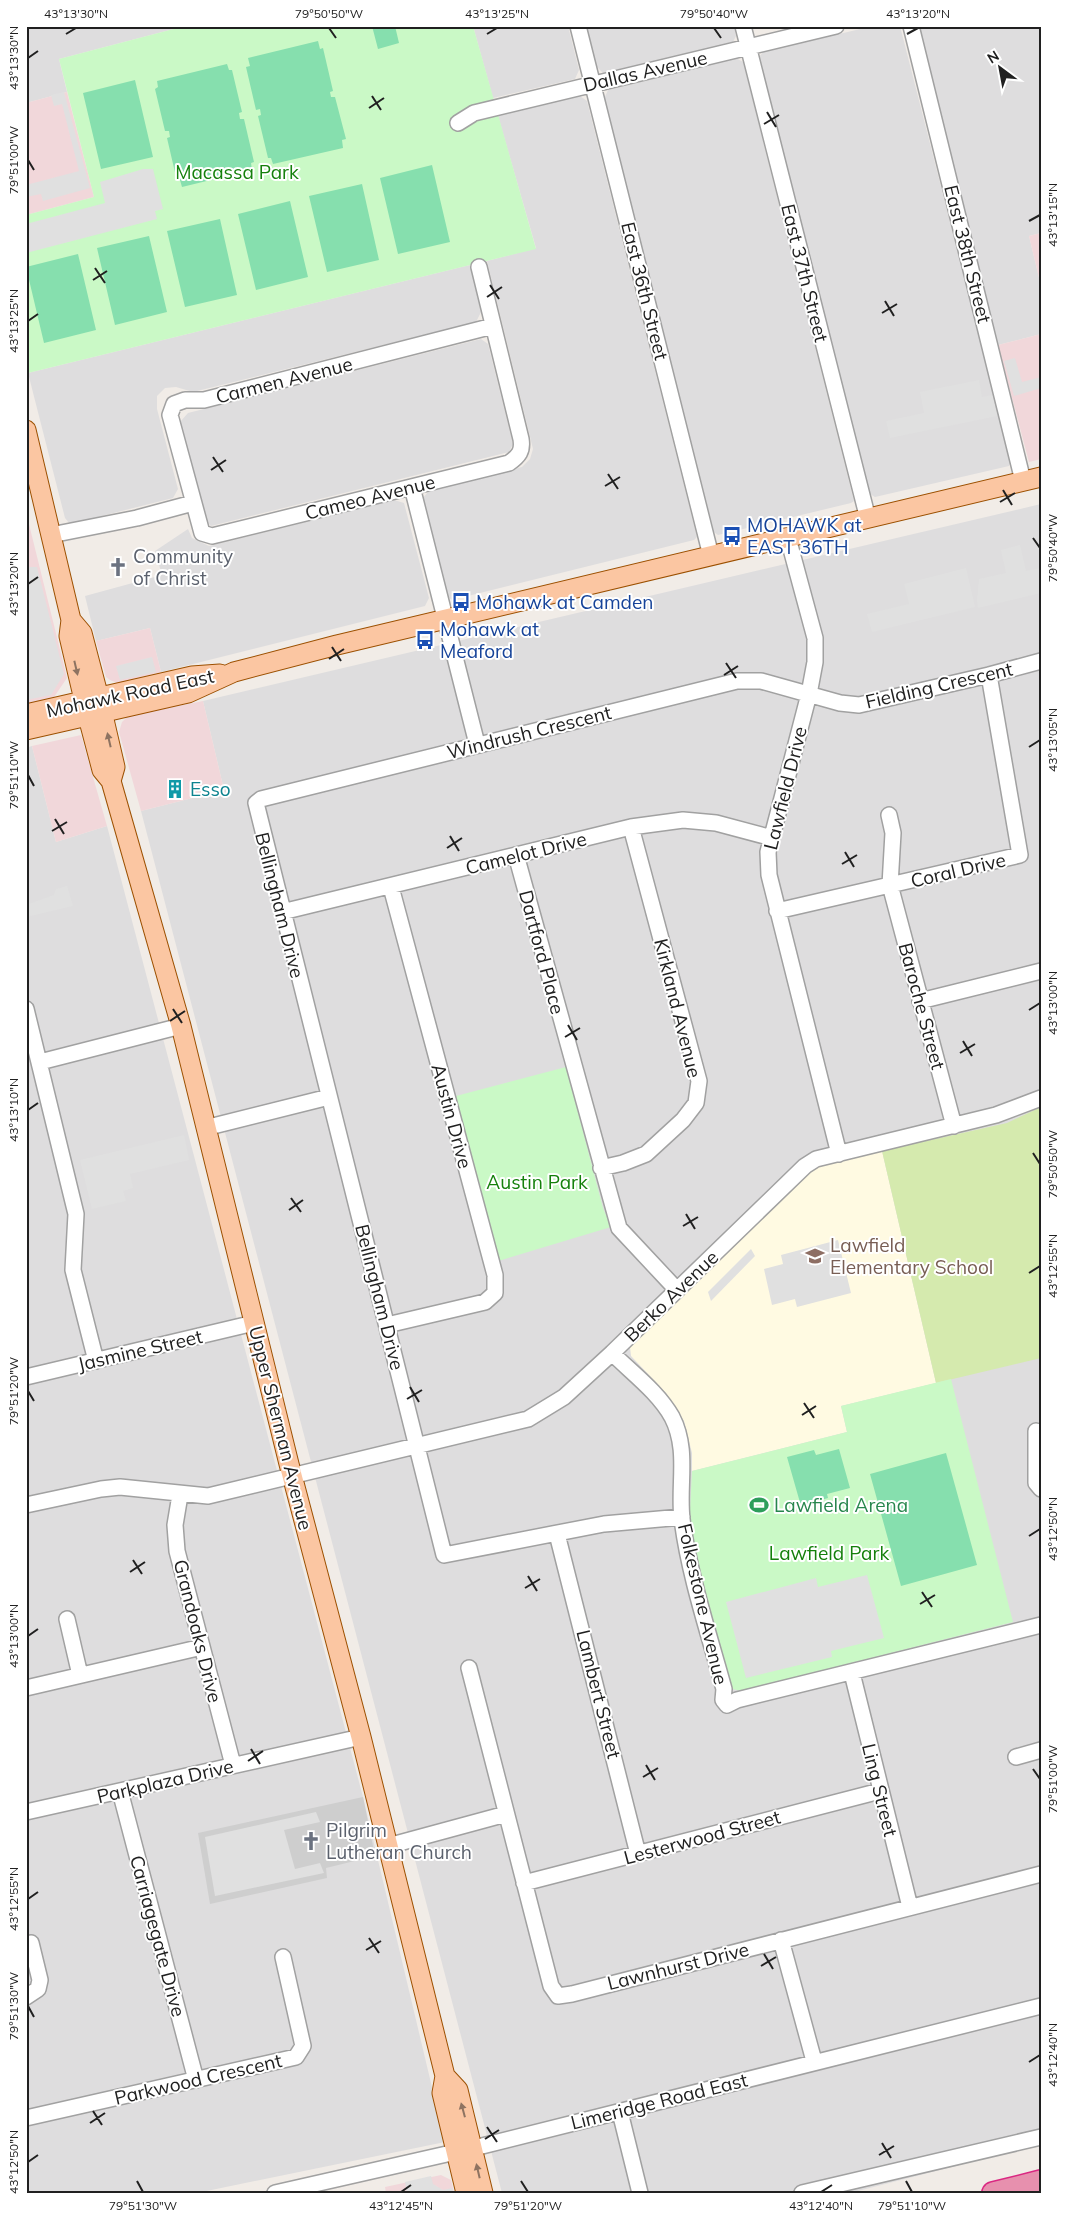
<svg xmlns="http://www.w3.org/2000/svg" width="1067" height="2219" font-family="Mulish,sans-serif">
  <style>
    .residential { fill: #deddde }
    .commercial { fill: #f1d7da }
    .education { fill: #fffae2 }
    .religious { fill: #cecece }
    .grass { fill: #d5eaae }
    .park { fill: #caf9c6 }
    .pitch { fill: #86dfae }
    .parking { fill: #e0e0e0 }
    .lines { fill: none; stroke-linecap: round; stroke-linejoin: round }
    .minor-casing { stroke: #a1a1a1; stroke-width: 18 }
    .major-casing { stroke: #9c5001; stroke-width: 21 }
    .highway-casing { stroke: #da2882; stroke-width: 24 }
    .minor { stroke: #fff; stroke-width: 15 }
    .major { stroke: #fbc6a2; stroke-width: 19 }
    .highway { stroke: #e790ae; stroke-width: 21 }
    .oneway { fill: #8e7361 }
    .ticks { fill: none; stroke: #202020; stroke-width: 2 }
    .labels { text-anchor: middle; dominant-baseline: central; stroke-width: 4; stroke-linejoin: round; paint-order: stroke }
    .street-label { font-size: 19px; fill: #202020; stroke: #fff }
    .park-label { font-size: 19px; fill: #15800c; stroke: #fff }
    .transit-label { font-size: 19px; fill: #164399; stroke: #fff; text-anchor: start }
    .worship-label { font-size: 19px; fill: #5b616d; stroke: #fff; text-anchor: start }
    .culture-label { font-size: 19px; fill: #0d838f; stroke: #fff; text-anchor: start }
    .education-label { font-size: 19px; fill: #785e54; stroke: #fff; text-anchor: start }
    .leisure-label { font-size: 19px; fill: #27864d; stroke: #fff; text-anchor: start }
    .neatline { fill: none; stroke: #202020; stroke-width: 2 }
    .ticks-label { font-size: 12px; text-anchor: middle; fill: #202020 }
  </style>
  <rect width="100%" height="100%" fill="#f1ece7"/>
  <path class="residential" d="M26,26H185L59,59L67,92L26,103Z
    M473,26H568L579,70L575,79L493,98Z
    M586,26H734L736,36L733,42L603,73L596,66Z
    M873,26H900L1011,461L1009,466L875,497L870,494L759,57L763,52Z
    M918,26H1041V233L1029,236L1041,286V334L998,345Z
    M736,58L743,62L854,501L851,503L718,535L714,532L604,99L608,90Z
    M580,96L587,101L697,537L694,540L452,600L446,595L423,498L428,492L522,467L530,459L533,449L487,261L536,248L498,116Z
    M470,265L481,312L476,322L193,392L176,387L165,388L157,396V409L178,489L173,498L70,524L65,518L28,373Z
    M481,339L488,344L513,444L509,452L211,526L205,520L180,422L188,413Z
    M394,500L404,503L429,598L425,606L161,672L150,628L96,641L85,596L162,575L155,551L188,529L192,538L209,546Z
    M1041,504V2144L850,2193H502L141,811L224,790L203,701Z
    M32,746L56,842L107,826L363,1797L445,2142L197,2193H26V748Z"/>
  <path class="commercial" d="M67,92L94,197L26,215V103Z
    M1041,233V286L1029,236Z
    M1041,334V459L1029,462L998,345Z
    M26,512L67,678L54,697L26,704Z
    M150,628L161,672L117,683L110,680L106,677L96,641Z
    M203,701L224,790L141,811L119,732L122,722L128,716Z
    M81,735L107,826L56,842L32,746Z
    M441,2175L451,2180L454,2193H386L385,2187Z"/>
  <path class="education" d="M882,1151L936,1383L841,1406L847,1432L692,1471V1453L684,1421L666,1393L631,1356L630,1347L814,1167Z"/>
  <path class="religious" d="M363,1797L375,1856L326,1868L327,1878L210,1904L198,1833Z"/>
  <path class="grass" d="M1041,1107V1358L936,1383L882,1151L1007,1123Z"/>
  <path class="park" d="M185,26H473L536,249L28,373L26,365V215L94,197L59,59Z
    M566,1067L603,1208L611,1227L498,1261L456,1096Z
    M951,1379L1013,1622L740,1691L733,1689L729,1683L691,1535L690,1510L692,1471L847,1432L841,1406Z"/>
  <path class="pitch" d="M372,26H395L399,43L378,49Z
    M318,41L320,49L323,48L333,91L330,92L331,97H335L346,139L342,140L343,148L273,164L271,158H268L258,116L261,115L260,109L256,110L246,67L250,66L248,58Z
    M227,64L229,70H232L242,112L239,113L240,119H244L254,162L251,163L252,170L182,187L180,180L177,181L167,138L170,137L169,131H165L155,89L158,87L157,81Z
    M135,80L153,157L101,169L83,93Z
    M432,165L450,242L398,254L380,178Z
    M362,184L379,260L327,272L309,196Z
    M290,201L308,277L256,290L238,214Z
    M220,219L237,295L185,307L167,231Z
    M149,236L167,312L115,325L97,248Z
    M78,254L96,330L44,343L26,267Z
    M839,1449L850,1488L827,1494L828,1498L801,1506L787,1457L814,1450L816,1455Z
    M946,1453L977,1565L901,1586L870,1474Z"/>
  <path class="parking" d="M64,92L90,188L43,201L41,194L26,197V185L79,171L62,104L54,106L51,95Z
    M143,169H153L163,209L155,211L157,219L26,253V224L105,203L100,182Z
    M1015,358L1022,382L1041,377V388L1014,396L1004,361Z
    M979,380L982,397L993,395L997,416L890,438L886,421L924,413L920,392Z
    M1020,545L1026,571L1041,568V593L978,608L977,601L979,579L1006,573L1001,550Z
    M26,567H37L64,674L51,695L26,700Z
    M966,568L975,607L872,632L867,614L909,604L904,584Z
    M152,657L156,672L120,680L116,666Z
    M67,886L73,906L26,917V905L54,895L56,889Z
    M184,1135L189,1160L130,1174L133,1188L123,1191L126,1201L92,1209L80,1160Z
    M838,1240L851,1293L797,1307L795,1299L772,1305L764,1269L783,1264L781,1255Z
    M751,1249L755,1256L711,1301L708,1292Z
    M867,1575L884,1638L831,1651L832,1657L746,1678L726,1602L816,1578L818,1587Z
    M316,1812L320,1822L284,1830L295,1869L320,1863L324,1873L215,1896L205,1837Z
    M431,2176L433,2184L443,2190L452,2188L453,2193H407L405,2182Z"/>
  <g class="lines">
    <g class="minor-casing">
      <path id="minor" d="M578,26L711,556
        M743,26L868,519
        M911,26L1023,481
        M458,123L474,113L836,26
        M479,267L521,439C523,451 519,456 509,463L212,536L202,533L170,415L174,404L185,400H204L493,326
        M412,487L477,744
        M51,535L137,518L193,503
        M788,538L815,638V662L809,694L768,852L769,875L839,1154
        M889,815L893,833L890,885L954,1126
        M516,855L619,1228L677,1290
        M777,911L1020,855L989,675
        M282,912L631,827L683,820L716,823L772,838
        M920,1001L1041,971
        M26,1009L76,1214L73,1270L96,1361
        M40,1062L181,1026
        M205,1128L329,1097
        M601,1168L623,1163L646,1154L683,1120L696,1103L699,1081L631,827
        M387,1325L485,1302L495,1293V1275L391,887
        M612,1353C632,1373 658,1392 672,1417C689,1450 678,1484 682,1519C689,1575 709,1634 724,1689L723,1700L727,1705L737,1700L1041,1625
        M26,1377L254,1323
        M1036,1431V1483L1041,1489
        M180,1495L175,1525L177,1551L233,1765
        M26,1505L101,1489L120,1487L208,1496L528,1419L564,1397L612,1353L805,1166L816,1159L996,1115L1041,1098
        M682,1517L604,1524L444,1555L256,803L261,799L737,681H761L840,703L859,705L989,675L1041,661
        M557,1534L638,1854
        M67,1619L80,1675
        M469,1668L551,1986L558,1996L572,1994L1041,1874
        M852,1673L910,1907
        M26,1688L202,1647
        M1016,1757L1041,1750
        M120,1791L196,2080
        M26,1812L361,1737
        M388,1846L506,1814
        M524,1883L880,1791
        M781,1940L814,2061
        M26,1997L38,1989L40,1980L31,1943
        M620,2112L640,2193
        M26,2118L296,2057L303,2046L283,1957
        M275,2193L482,2146L1041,2006
        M802,2193L1041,2137"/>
    </g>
    <g class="major-casing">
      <path id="major" d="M26,430L71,620L69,636L88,717L102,770L111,781L181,1026L289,1464L361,1737L445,2076L442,2093L466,2193
        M71,620L82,633L99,698L115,767L111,781
        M26,714L192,676L220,674
        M26,730L188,693L234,672L337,645L1041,477
        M445,2076L458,2090L483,2193"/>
    </g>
    <g class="highway-casing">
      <path id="highway" d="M993,2193L1041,2181"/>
    </g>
    <use href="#minor" class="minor"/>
    <use href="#major" class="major"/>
    <use href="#highway" class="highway"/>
  </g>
  <defs><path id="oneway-solid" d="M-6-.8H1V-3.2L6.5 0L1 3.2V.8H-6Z" transform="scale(1.25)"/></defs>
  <g class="oneway">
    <use href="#oneway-solid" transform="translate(76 668) rotate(77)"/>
    <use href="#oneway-solid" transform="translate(109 740) rotate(-103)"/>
    <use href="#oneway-solid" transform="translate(463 2110) rotate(-105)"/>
    <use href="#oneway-solid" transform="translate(478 2171) rotate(-103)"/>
  </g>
  <path class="ticks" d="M329,28L336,38M714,28L721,38M66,34L76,28M487,34L497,28M907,34L918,28M28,58L38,51M372,96L381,110M369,108L384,98M767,112L776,127M764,124L779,115M28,160L34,170M1029,221L1040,215M95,268L105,283M93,280L107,271M490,285L499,299M487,297L502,287M885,301L894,316M882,313L897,304M28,321L38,314M213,457L223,472M211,470L226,460M608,474L618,489M605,486L620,477M1003,490L1012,505M1000,502L1015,493M1033,538L1040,548M28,584L38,577M332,647L341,661M329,659L344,649M726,663L736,678M724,675L738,666M1029,747L1040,740M28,775L34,786M55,819L64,834M52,831L67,822M450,836L459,851M447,848L462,838M845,852L854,867M842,864L857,855M173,1009L182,1023M1029,1010L1040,1003M170,1021L185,1011M568,1025L577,1040M565,1037L580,1028M963,1041L972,1056M960,1053L975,1044M28,1110L38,1103M1033,1153L1040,1164M291,1198L301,1212M289,1210L303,1200M686,1214L695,1229M683,1226L698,1217M1029,1273L1040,1266M410,1387L419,1402M28,1391L34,1401M407,1399L422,1390M804,1403L814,1418M802,1415L816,1406M1029,1536L1040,1529M133,1560L142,1574M130,1572L145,1562M528,1576L537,1591M525,1588L540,1579M922,1592L932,1607M920,1604L935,1595M28,1636L38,1629M251,1749L260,1764M248,1761L263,1751M646,1765L655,1780M1033,1769L1040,1779M643,1777L658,1768M28,1899L38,1892M369,1938L379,1953M366,1950L381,1941M764,1954L773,1969M761,1966L776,1957M28,2006L34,2017M1029,2062L1040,2055M93,2111L102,2125M90,2123L105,2113M487,2127L497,2142M485,2139L499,2130M882,2143L891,2158M879,2155L894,2146M28,2162L38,2155M137,2181L143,2192M521,2181L528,2192M906,2181L912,2192M401,2192L411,2185M821,2192L832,2185"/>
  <defs>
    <g id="bus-bare" transform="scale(1.5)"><path d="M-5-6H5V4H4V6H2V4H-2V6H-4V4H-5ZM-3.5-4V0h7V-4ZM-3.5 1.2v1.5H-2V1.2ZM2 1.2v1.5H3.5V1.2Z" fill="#1a4fb4" stroke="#fff" stroke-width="2.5" paint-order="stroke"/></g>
    <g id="church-bare" transform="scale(1.5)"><path d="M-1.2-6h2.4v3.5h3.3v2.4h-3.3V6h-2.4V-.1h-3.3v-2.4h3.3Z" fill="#6b7280" stroke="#fff" stroke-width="2.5" paint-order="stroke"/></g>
    <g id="building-bare" transform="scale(1.5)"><path d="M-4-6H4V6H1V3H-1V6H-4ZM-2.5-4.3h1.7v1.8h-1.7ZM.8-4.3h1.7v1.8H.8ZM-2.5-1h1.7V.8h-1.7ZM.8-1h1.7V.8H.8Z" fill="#0f9aa8" stroke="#fff" stroke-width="2.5" paint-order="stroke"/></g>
    <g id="school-bare" transform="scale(1.5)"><path d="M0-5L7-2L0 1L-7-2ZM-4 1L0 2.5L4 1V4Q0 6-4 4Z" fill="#8d6e63" stroke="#fff" stroke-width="2.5" paint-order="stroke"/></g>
    <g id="stadium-bare" transform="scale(1.5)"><path d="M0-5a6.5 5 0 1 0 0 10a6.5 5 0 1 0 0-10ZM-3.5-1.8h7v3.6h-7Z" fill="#2e9e5b" stroke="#fff" stroke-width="2.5" paint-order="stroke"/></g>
  </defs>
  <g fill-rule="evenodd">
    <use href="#bus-bare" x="732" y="536"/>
    <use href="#church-bare" x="118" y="567"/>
    <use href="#bus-bare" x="461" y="602"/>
    <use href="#bus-bare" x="425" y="640"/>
    <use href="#building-bare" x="175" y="789"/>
    <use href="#school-bare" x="815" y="1256"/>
    <use href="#stadium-bare" x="759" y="1505"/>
    <use href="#church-bare" x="311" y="1841"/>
  </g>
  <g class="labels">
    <g class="street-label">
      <text transform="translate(645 71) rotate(-13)">Dallas Avenue</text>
      <text transform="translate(968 254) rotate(76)">East 38th Street</text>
      <text transform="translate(805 273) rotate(76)">East 37th Street</text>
      <text transform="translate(645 291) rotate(76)">East 36th Street</text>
      <text transform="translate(284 380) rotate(-14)">Carmen Avenue</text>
      <text transform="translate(370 497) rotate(-14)">Cameo Avenue</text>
      <text transform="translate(939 685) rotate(-13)">Fielding Crescent</text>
      <text transform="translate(130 693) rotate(-12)">Mohawk Road East</text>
      <text transform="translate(529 732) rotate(-14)">Windrush Crescent</text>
      <text transform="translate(785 788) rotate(-76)">Lawfield Drive</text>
      <text transform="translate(526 853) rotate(-14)">Camelot Drive</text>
      <text transform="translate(958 870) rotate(-13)">Coral Drive</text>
      <text transform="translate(280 905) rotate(76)">Bellingham Drive</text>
      <text transform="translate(542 952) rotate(75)">Dartford Place</text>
      <text transform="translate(922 1006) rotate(75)">Baroche Street</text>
      <text transform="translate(678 1008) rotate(76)">Kirkland Avenue</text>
      <text transform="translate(452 1116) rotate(75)">Austin Drive</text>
      <text transform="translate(671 1296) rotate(-44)">Berko Avenue</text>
      <text transform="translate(380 1297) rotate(76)">Bellingham Drive</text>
      <text transform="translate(140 1350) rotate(-13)">Jasmine Street</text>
      <text transform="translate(281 1428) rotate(76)">Upper Sherman Avenue</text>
      <text transform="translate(703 1604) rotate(77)">Folkestone Avenue</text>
      <text transform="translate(198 1631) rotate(76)">Grandoaks Drive</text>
      <text transform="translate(599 1694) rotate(76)">Lambert Street</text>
      <text transform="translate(165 1781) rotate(-13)">Parkplaza Drive</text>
      <text transform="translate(880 1790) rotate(76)">Ling Street</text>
      <text transform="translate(702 1837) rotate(-15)">Lesterwood Street</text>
      <text transform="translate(158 1936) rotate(75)">Carriagegate Drive</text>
      <text transform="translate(678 1966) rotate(-14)">Lawnhurst Drive</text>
      <text transform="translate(198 2079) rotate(-13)">Parkwood Crescent</text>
      <text transform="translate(659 2101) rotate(-14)">Limeridge Road East</text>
    </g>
    <g class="park-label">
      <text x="237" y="172">Macassa Park</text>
      <text x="537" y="1182">Austin Park</text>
      <text x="829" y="1553">Lawfield Park</text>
    </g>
    <g class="transit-label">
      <text x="747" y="525">MOHAWK at<tspan x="747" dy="22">EAST 36TH</tspan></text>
      <text x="476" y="602">Mohawk at Camden</text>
      <text x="440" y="629">Mohawk at<tspan x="440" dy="22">Meaford</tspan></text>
    </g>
    <g class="worship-label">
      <text x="133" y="556">Community<tspan x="133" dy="22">of Christ</tspan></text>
      <text x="326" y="1830">Pilgrim<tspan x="326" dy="22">Lutheran Church</tspan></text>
    </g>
    <g class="culture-label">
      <text x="190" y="789">Esso</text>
    </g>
    <g class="education-label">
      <text x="830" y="1245">Lawfield<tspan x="830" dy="22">Elementary School</tspan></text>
    </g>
    <g class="leisure-label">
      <text x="774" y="1505">Lawfield Arena</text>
    </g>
  </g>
  <rect width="1067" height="2219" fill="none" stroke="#ffffff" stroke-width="55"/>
  <g transform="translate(1000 68) rotate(328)" stroke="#ffffff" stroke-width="4" paint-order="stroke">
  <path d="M0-4L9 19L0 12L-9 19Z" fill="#202020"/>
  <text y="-8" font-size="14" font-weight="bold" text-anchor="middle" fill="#202020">N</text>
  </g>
  <rect x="28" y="28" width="1012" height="2164" class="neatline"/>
  <g class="ticks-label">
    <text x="76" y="18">43°13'30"N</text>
    <text x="329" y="18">79°50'50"W</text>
    <text x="497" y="18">43°13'25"N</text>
    <text x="714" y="18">79°50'40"W</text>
    <text x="918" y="18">43°13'20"N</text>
    <text transform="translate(14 58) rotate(-90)" y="4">43°13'30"N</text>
    <text transform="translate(14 160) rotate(-90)" y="4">79°51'00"W</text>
    <text transform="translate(1053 215) rotate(-90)" y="4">43°13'15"N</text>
    <text transform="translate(14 321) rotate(-90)" y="4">43°13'25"N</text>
    <text transform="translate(1053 548) rotate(-90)" y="4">79°50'40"W</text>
    <text transform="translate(14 584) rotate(-90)" y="4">43°13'20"N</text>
    <text transform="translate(1053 740) rotate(-90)" y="4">43°13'05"N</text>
    <text transform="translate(14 775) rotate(-90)" y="4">79°51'10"W</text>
    <text transform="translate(1053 1003) rotate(-90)" y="4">43°13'00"N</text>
    <text transform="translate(14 1110) rotate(-90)" y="4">43°13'10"N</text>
    <text transform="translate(1053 1164) rotate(-90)" y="4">79°50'50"W</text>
    <text transform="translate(1053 1266) rotate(-90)" y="4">43°12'55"N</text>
    <text transform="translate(14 1391) rotate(-90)" y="4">79°51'20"W</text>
    <text transform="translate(1053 1529) rotate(-90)" y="4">43°12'50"N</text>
    <text transform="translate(14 1636) rotate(-90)" y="4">43°13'00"N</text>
    <text transform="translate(1053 1779) rotate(-90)" y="4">79°51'00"W</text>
    <text transform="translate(14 1899) rotate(-90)" y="4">43°12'55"N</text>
    <text transform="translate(14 2006) rotate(-90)" y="4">79°51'30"W</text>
    <text transform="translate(1053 2055) rotate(-90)" y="4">43°12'40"N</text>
    <text transform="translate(14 2162) rotate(-90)" y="4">43°12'50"N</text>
    <text x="143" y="2210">79°51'30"W</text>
    <text x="401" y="2210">43°12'45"N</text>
    <text x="528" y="2210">79°51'20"W</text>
    <text x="821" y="2210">43°12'40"N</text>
    <text x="912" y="2210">79°51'10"W</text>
  </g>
</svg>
